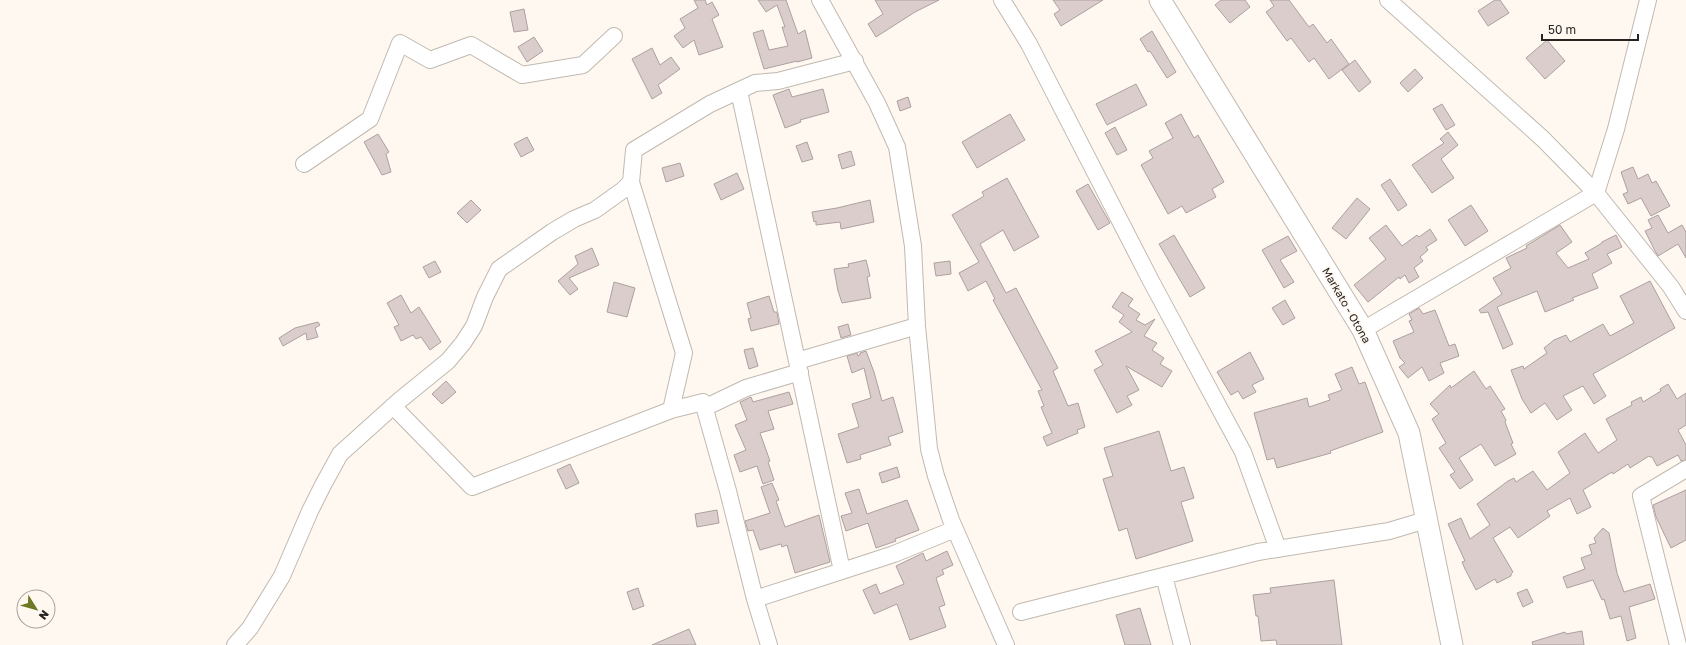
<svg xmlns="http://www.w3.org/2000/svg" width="1686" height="645" font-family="'Golos Text',sans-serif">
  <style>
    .building { fill: #dacdcc; stroke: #ada09f }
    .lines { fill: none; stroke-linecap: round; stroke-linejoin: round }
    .minor-casing { stroke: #c1b9b0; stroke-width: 18 }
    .major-casing { stroke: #c1b9b0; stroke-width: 23 }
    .minor { stroke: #fff; stroke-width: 16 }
    .major { stroke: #fff; stroke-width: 21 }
    .labels { text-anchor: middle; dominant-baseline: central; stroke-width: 3.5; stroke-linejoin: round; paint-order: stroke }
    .street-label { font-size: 11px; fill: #262320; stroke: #fff8f1 }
  </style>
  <rect width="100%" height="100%" fill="#fff8f1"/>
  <path class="building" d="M694,0H705L707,5L712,2L719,15L712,19L723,47L699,55L694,40L683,48L674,36L685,28L680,19L698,8Z
    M758,0H786L798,34L805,30L812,58L797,62V61L764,69L753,33L763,30L769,50L788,46L782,27H785L777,5L766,12Z
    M875,0H939L915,12L876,37L868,24L883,14Z
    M1053,0H1103L1061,26L1054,14L1060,10Z
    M1221,0H1245L1250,7L1230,23L1215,5Z
    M1270,0H1289L1309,27L1313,24L1327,43L1331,39L1349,64L1329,79L1314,58L1309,62L1291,38L1287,41L1266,12L1274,6Z
    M1495,0H1500L1509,13L1488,26L1478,11Z
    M524,9L528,30L514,32L510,12Z
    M1152,31L1176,72L1167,78L1150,51L1148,52L1140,39Z
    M534,37L543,51L527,62L518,47Z
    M1547,40L1565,61L1545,79L1526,58Z
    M652,48L660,65L671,57L680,69L658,85L662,93L652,99L632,59Z
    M1355,60L1371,82L1359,92L1342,70Z
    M1415,69L1423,78L1408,92L1400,83Z
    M1136,84L1147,105L1107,125L1096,104Z
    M789,89L792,97L823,89L829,112L800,120L801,122L785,128L773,95Z
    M908,97L911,107L900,111L897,101Z
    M1442,104L1455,125L1446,130L1433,109Z
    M1010,114L1025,140L977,168L962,142Z
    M1181,114L1194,138L1198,135L1224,182L1212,189L1216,197L1186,213L1182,206L1168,214L1141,165L1153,158L1149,151L1173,138L1165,123Z
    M1115,127L1127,150L1117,155L1105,133Z
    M1448,132L1458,145L1441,159L1454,178L1432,193L1412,165L1444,143L1440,139Z
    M378,134L389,152L386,154L391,172L382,175L364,142Z
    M527,137L534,150L521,157L514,144Z
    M807,142L813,159L802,162L796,146Z
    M851,151L855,165L842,169L838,155Z
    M680,163L684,176L666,182L662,168Z
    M1633,167L1638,179L1648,174L1652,183L1656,181L1670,206L1651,216L1641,198L1628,204L1623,194L1628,192L1621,172Z
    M737,173L744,189L721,200L714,184Z
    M1007,178L1039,237L1014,251L1003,230L980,244L1006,293L1016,288L1058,368L1053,371L1068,406L1078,403L1085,427L1077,430L1078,433L1047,446L1043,437L1052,433L1041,407L1044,406L1038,391L1042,390L993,300L995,299L986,281L968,291L959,273L979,262L952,215L984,196L982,192Z
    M1390,179L1407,205L1398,211L1381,185Z
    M1088,184L1110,223L1098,230L1076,191Z
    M1357,198L1370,209L1346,239L1332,228Z
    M471,200L481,210L467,223L457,213Z
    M870,200L874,222L841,229L840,222L816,225V221L814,222L812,212L837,208Z
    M1471,205L1488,231L1465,246L1448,220Z
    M1658,215L1668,233L1682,225L1686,232V258L1678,244L1658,256L1655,251L1645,231L1652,228L1648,220Z
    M1386,225L1402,246L1417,235L1419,237L1430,229L1437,240L1426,247L1428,250L1420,257L1423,261L1414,268L1419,277L1409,283L1405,275L1400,279L1399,277L1368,302L1354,285L1386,259L1369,238Z
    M1560,225L1572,242L1556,253L1568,268L1589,259L1585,253L1602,243V242L1616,235L1622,247L1607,254L1612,263L1592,274L1598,288L1572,298L1574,300L1545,312L1537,291L1497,307L1513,344L1503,349L1488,312L1481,313L1479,310L1502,294L1493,278L1511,268L1506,258L1527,248L1526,246Z
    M1174,235L1205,288L1190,297L1159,244Z
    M1288,236L1297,251L1280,260L1294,282L1284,288L1262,250Z
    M592,248L599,265L569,278L578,289L570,295L558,281L578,264L575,256Z
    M866,260L870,276L867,277L871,298L842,303L838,291L834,269L849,267L848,264Z
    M435,261L441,272L429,278L423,267Z
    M950,261L951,274L936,276L934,263Z
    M1650,281L1675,328L1593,374L1606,396L1594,404L1583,386L1563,396L1572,410L1557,420L1545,403L1531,413L1522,399L1511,370L1523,366L1524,369L1547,353L1544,348L1554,340L1566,335L1570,342L1603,324L1610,336L1634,323L1620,296Z
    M614,282L635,288L627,317L607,312Z
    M1122,292L1133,299L1128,306L1140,314L1136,320L1145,325L1155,319L1144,336L1157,343L1152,350L1164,358L1160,364L1172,371L1162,387L1126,366L1139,390L1127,396L1132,405L1117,413L1094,370L1103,365L1095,351L1132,332L1119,322L1124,315L1112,307Z
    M401,295L411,313L419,307L441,342L430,350L421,337L416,339L413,335L401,341L394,327L399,325L387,303Z
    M769,296L774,312H777L779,324L751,331L748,319L751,318L747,303Z
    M1285,300L1295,318L1283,325L1272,308Z
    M1419,308L1423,314L1435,310L1449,346L1455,344L1459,356L1440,363L1444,373L1429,381L1422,367L1408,378L1399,367L1405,363L1400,358L1393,341L1414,332L1409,321L1412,320L1409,314Z
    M318,322L320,325L315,328L318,337L307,340L306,333L283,346L279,338L295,328Z
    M848,324L851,335L841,338L838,327Z
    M753,348L758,366L749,369L744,350Z
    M866,351L874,372L882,401L893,397L903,432L888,437L891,445L860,455L861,459L847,463L838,434L859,427L852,404L871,398L864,368L852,373L847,356L857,353L858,356L860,355V353Z
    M1250,352L1264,379L1252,385L1256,392L1243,399L1238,391L1231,395L1217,372Z
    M1352,367L1359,384L1365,382L1383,432L1330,451L1331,453L1277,468L1274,458L1267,460L1254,413L1307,398L1309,407L1330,400L1328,395L1342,390L1335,374Z
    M1474,371L1486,389L1490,386L1505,409L1501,411L1506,420L1505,422L1513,443L1511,444L1516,454L1495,466L1481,444L1459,458L1473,480L1460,489L1450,475L1455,472L1439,448L1446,443L1432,419L1439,414L1430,404L1450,385L1451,388Z
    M446,381L456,392L442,404L432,394Z
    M1668,384L1677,399L1686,393V425L1678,430L1686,445V460L1681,461L1678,455L1657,466L1652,457H1650L1649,456L1630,468L1628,464L1613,474L1612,472L1583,490L1591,507L1577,514L1570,498L1547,511L1550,516L1518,538L1510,527L1493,538L1513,572L1511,574V576L1497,583L1495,579L1476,590L1465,569L1462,562L1465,561L1448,524L1461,518L1470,539L1490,525L1477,504L1508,481L1514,478L1516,482L1533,471L1547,490L1570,473L1558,452L1585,433L1598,453L1617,440L1606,419L1632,405L1631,402L1641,397L1643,402L1661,391L1660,389Z
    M789,392L793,404L768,411L774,429L760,433L770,461L768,462L774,480L763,484L757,466L740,472L734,455L746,450L735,425L747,420L740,402L751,397L753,402Z
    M1159,431L1171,471L1184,467L1194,498L1181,502L1193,541L1136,559L1127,528L1119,531L1103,479L1113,476L1104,448Z
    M570,464L579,483L566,489L557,470Z
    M897,467L900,477L882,483L879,473Z
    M772,483L779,500L776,501L785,527L819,515L830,562L795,573L787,545L782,547L781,544L760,550L753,530L748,531L745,521L770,513L761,487Z
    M859,489L867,514L907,500L919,530L895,539L896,541L876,548L868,523L846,531L841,516L852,513L845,493Z
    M1686,490V540L1671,548L1656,517L1653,505Z
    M717,510L719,523L697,527L695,514Z
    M1603,528L1609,533L1617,573L1624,592L1650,584L1655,599L1629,607L1636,638L1627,641L1621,616L1610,619L1604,599L1602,600L1593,580L1567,588L1563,577L1585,569L1581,558L1592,554L1589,545L1596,543L1594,538Z
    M947,551L953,565L942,570L944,574L936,578L945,605L939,607L946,627L910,640L897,604L874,614L863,590L876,584L880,594L904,584L896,566L923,553L926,561Z
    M1334,580L1342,645H1277L1276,640L1261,641L1258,616H1256L1253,595L1271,593L1270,588Z
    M638,588L644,606L633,610L627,592Z
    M1527,589L1533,602L1523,607L1517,593Z
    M1140,608L1151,645H1125L1116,615Z
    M689,629L696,645H652Z
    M1582,631L1584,645H1533L1532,642L1565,632L1566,634Z"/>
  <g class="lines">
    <g class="minor-casing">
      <path id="minor" d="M820,0L877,103L897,147L913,246L917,326L929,449L936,476L951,520L1006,645
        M1002,0L1029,44L1151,281L1243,452L1278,549
        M1388,0L1543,139L1596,193L1671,287L1686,311
        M739,91L797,361
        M304,164L370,119L400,43L430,60L471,45L522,75L583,65L614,36
        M631,182L684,353L671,410
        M1363,330L1596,193L1616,129L1648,0
        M393,406L472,487L671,410L703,402L728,491L755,599
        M704,408L746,388L800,372
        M842,571L894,554L955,529
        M1164,576L1182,645
        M1021,612L1258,552L1389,531L1426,520
        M235,645L250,628L282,576L310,511L323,485L340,454L400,400L448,361L463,343L474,326L485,297L499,269L552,232L574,219L595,210L623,190L631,182L634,150L710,104L755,83L778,81L855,61
        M769,645L755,599L842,571L797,361L917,326
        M1678,645L1641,496L1686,469"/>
    </g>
    <g class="major-casing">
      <path id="major" d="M1160,0L1363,330L1409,433L1452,645"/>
    </g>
    <use href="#minor" class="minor"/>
    <use href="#major" class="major"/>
  </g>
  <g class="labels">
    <g class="street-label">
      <text transform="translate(1347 305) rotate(60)">Markato - Otona</text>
    </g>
  </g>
  <g transform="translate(36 609) rotate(127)"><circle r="19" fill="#fff8f1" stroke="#a8a39d"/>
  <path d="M0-3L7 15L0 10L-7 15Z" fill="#6e7925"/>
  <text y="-6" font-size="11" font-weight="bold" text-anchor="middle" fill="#262320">N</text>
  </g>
  <path d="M1542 34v6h96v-6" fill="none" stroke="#262320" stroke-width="2"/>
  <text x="1548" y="34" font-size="12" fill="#262320" stroke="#fff8f1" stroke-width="3" paint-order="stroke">50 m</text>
</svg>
